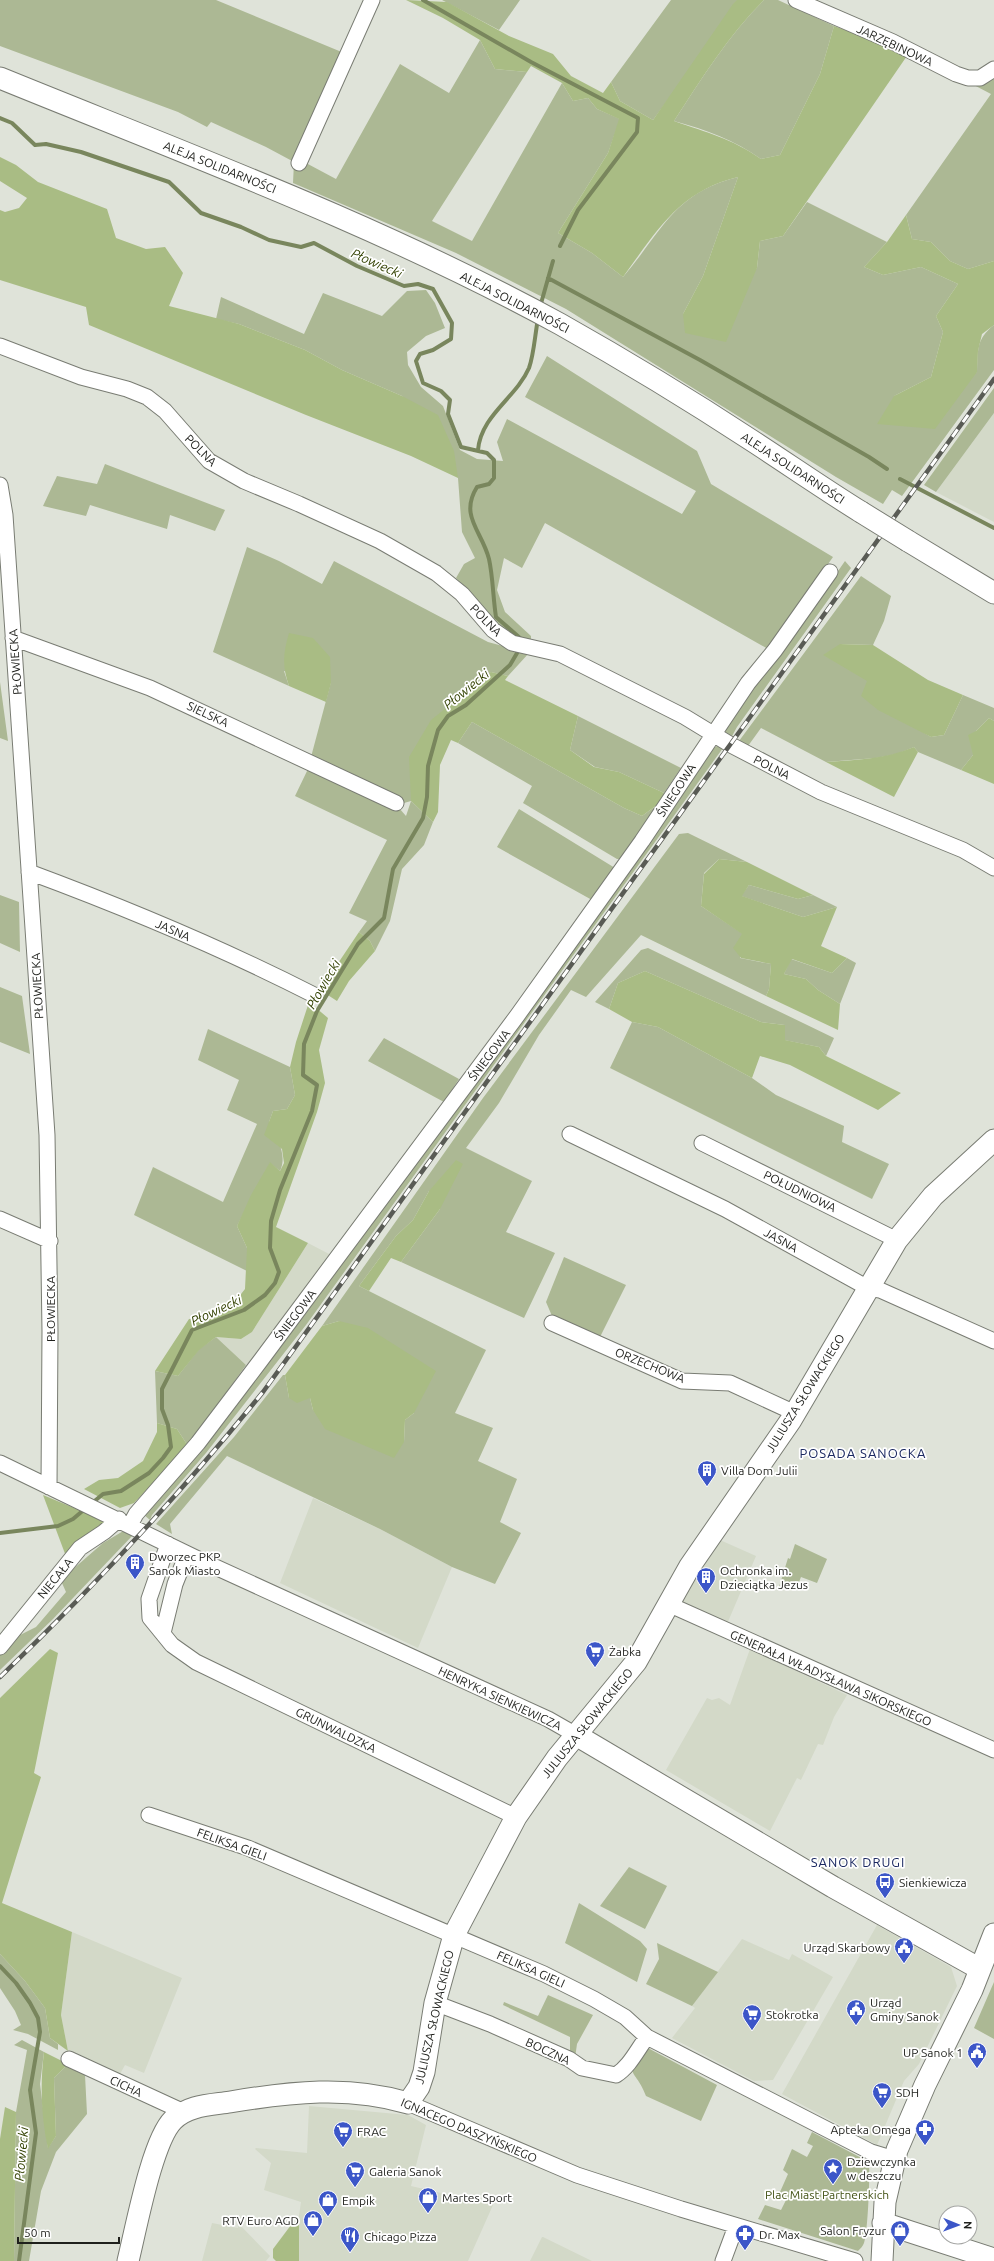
<svg xmlns="http://www.w3.org/2000/svg" width="994" height="2261" font-family="Ubuntu,sans-serif">
  <style>
    .built { fill: #d3d9c8 }
    .green { fill: #acb894 }
    .forest { fill: #a9bc84 }
    .lines { fill: none; stroke-linecap: round; stroke-linejoin: round }
    .stream { stroke: #79865d; stroke-width: 4 }
    .street-casing { stroke: #797c73; stroke-width: 17 }
    .secondary-casing { stroke: #797c73; stroke-width: 23 }
    .street { stroke: #fff; stroke-width: 15 }
    .secondary { stroke: #fff; stroke-width: 21 }
    .rail-casing { stroke: #595b55; stroke-width: 4.5 }
    .rail { stroke: #fff; stroke-width: 3; stroke-dasharray: 9; stroke-linecap: butt }
    .secondary-bridge-casing { stroke: #797c73; stroke-width: 23; stroke-linecap: butt }
    .secondary-bridge { stroke: #fff; stroke-width: 21 }
    .labels { text-anchor: middle; dominant-baseline: central; stroke-width: 3.5; stroke-linejoin: round; paint-order: stroke }
    .street-label { font-size: 12px; fill: #1f201c; stroke: #fff }
    .poi-label { font-size: 12px; fill: #1f201c; stroke: #fff; text-anchor: start }
    .park-label { font-size: 12px; fill: #435316; stroke: #fff }
    .water-label { font-size: 13px; font-style: italic; fill: #324100; stroke: #fff }
    .neighbourhood-label { font-size: 13px; letter-spacing: 1px; fill: #1b2961; stroke: #fff }
  </style>
  <rect width="100%" height="100%" fill="#dfe3d9"/>
  <path class="built" d="M994,413V522L936,492Z
    M308,1243L331,1255L269,1341L246,1365L216,1337L241,1339L252,1332Z
    M313,1498L380,1529L452,1567L418,1648L280,1583Z
    M720,1540L756,1556L727,1624L680,1603L695,1575Z
    M750,1649L847,1695L834,1717L823,1745L818,1744L801,1780L797,1778L770,1831L666,1770L707,1698L712,1700L719,1698L730,1705Z
    M877,1925L951,1967L957,1986L919,2064L904,2081L877,2145L782,2094Z
    M72,1932L182,1978L144,2073L125,2065L120,2074L68,2051L61,2015Z
    M742,1939L789,1960L792,1954L833,1977L773,2080L754,2081L672,2038L695,2008L692,2006Z
    M309,2106L408,2115L426,2125L411,2186L493,2205L468,2261H299L297,2230L301,2202L264,2190L271,2163L255,2149L256,2148L307,2153Z
    M212,2223L238,2228L239,2224L270,2256L266,2261H202Z
    M542,2237H543L592,2261H530Z"/>
  <path class="green" d="M0,0H216L344,53L306,163L336,179L400,64L449,93L480,40L495,69L527,72L432,221L472,241L562,83L573,101L588,98L597,109L620,119L608,153L558,233L592,253L623,277C662,232 673,193 738,177L703,276L683,314L757,268L760,241L783,236L807,202L887,242L864,267L883,275L921,267L958,284L936,316L943,332L931,377L894,396L977,372C978,350 976,339 994,325V370L902,496L892,490L883,504L836,477L566,309L456,253L293,183L294,162L266,147L211,122L207,127L178,112L0,46Z
    M442,0H520L499,30Z
    M671,0H741L653,120L620,101L611,82Z
    M764,0H778L834,26L820,74L780,155L761,159C734,140 707,130 674,121C702,78 728,36 764,0Z
    M994,77V261L968,269L950,261L931,242L912,239L906,215L991,94L970,83Z
    M426,290L435,303L445,328L426,336L407,352L408,365L421,387L443,406L460,450L477,459L503,461L497,442L507,419L682,514L696,491L525,397L547,356L697,451L711,484L833,557L768,649L545,523L522,568L504,558L497,590L505,612L531,636V641L508,636L456,578L464,564L475,558L462,532L458,478L402,396L342,370L305,350L239,324L216,319L221,297L304,334L323,293L382,316L407,291Z
    M994,388V413L936,492L924,485Z
    M105,464L225,510L215,531L170,515L167,529L90,505L86,516L43,506L57,476L97,484Z
    M247,547L279,561L322,584L334,561L488,642L529,653L508,676L491,672L411,801L433,822L424,845L402,869L390,921L375,951L370,941L359,932L367,921L349,913L387,840L295,796L308,769L399,808L406,816L411,801L404,803L311,757L331,682L284,671L289,686L213,652Z
    M845,561L851,568L737,727L731,738L724,734L723,725L811,610Z
    M861,576L891,596L884,621L873,645L841,644C866,679 893,715 931,737L944,735L963,695L994,708V721L989,718L976,731L973,755L961,770L918,752L914,747L897,754L876,758L826,762L761,728L748,746L739,741Z
    M0,682L8,741L0,738Z
    M578,716L681,768L664,793L619,772L595,767L570,750Z
    M472,722L624,808L642,816L661,802L623,859H617L523,803L532,786L458,743Z
    M717,746L723,748L306,1325L206,1453L152,1515L150,1520L143,1514L707,752Z
    M519,809L615,868L592,900L497,847Z
    M688,833L747,862L719,859L704,873L701,906L743,934L740,958L771,964L769,989L766,996L641,935L586,997L571,990L539,1035L499,1103L466,1148L532,1181L506,1232L555,1253L524,1318L401,1262L440,1209L429,1191L413,1220L396,1236L359,1286L486,1350L455,1413L493,1428L478,1461L517,1479L500,1522L521,1533L495,1584L452,1567L380,1529L227,1456L170,1524L172,1534L156,1524L234,1437L283,1375H285L289,1398H310L313,1410L404,1442L405,1420L414,1413L339,1321L322,1326L483,1098L679,834Z
    M749,885L798,899L813,895L837,907L803,917L741,896Z
    M0,895L19,902L20,952L0,943Z
    M648,948L834,1038L826,1056L819,1047L784,1040L785,1025L761,1022L645,971L618,983L609,1009L595,1002L641,950Z
    M847,958L856,963L840,1004L818,990L806,979L784,974L791,959L832,973Z
    M0,987L22,996L30,1054L0,1042Z
    M632,1022L658,1027L752,1078L776,1095L844,1126L842,1142L889,1164L872,1199L610,1068Z
    M208,1029L290,1067L295,1095L287,1109L273,1111L269,1122C276,1137 288,1154 280,1171L270,1163L237,1226L247,1248V1271L134,1215L153,1167L223,1202L257,1124L227,1110L239,1080L198,1060Z
    M384,1038L459,1079L444,1102L368,1061Z
    M564,1257L626,1285L599,1339L552,1316L546,1302Z
    M216,1337L246,1365L188,1446L177,1429L157,1423L155,1371L178,1376L199,1349Z
    M125,1530L133,1535L53,1619L0,1670V1653L20,1635L36,1627L66,1592L62,1583L64,1577L103,1543Z
    M795,1544L827,1559L817,1583L801,1577L799,1582L795,1581L792,1591L779,1587L788,1558L790,1559Z
    M629,1867L667,1886L645,1929L600,1906Z
    M579,1903L640,1941L647,1949L637,1982L565,1943Z
    M657,1943L718,1972L692,2006L646,1984L659,1959Z
    M0,1954L25,1981L45,2008L50,2038L58,2044V2050L28,2034L13,2030L21,2025L15,2011L0,1988Z
    M994,1982V2039L974,2028Z
    M548,1995L593,2015L577,2044L575,2058L570,2051V2037L503,2005L504,2002L538,2016Z
    M22,2040L44,2052L40,2084L48,2148L56,2136L54,2078L68,2064L85,2075L87,2114L56,2152L41,2191L29,2261H14L16,2112L27,2050L14,2045Z
    M646,2047L717,2085L701,2121L646,2096C635,2066 622,2079 646,2047Z
    M812,2132L869,2162C870,2176 868,2231 864,2243C863,2246 860,2249 858,2251L758,2219L765,2205L781,2210L786,2200L780,2192L788,2174L783,2170L792,2149L807,2157L813,2146L807,2143Z"/>
  <path class="forest" d="M406,0L447,2L509,36L553,54L571,76L603,93L611,82L620,101L653,120L733,4L737,0H764C728,36 702,78 674,121C708,133 731,138 761,159L780,155L820,74L834,26L909,53L783,236L760,241L757,268L726,342L685,333L683,314L703,276L738,177C679,191 656,232 623,277L592,253L558,233L608,153L619,119L597,109L588,98L573,101L562,83L531,66L527,72L495,69L480,40L443,18Z
    M0,157L16,165L38,182L107,209L116,238L146,249L165,247L183,273L169,306L239,324L305,350L342,370L402,396L438,415L454,451L458,478L411,456L306,415L89,325L86,307L0,280V210L5,212L19,208L27,198L0,181Z
    M906,215L912,239L931,242L950,261L968,269L994,261V325L982,334L978,351L977,372L935,429L877,424L894,396L931,377L943,332L936,316L958,284L921,267L883,275L864,267L887,242Z
    M289,633L313,638L330,657L331,683L326,702L289,686C282,666 283,653 289,633Z
    M840,644L873,645L928,680L963,695L944,735L931,737L878,710L861,696L867,681L823,655Z
    M491,672L508,676L505,680L578,716L570,750L594,767L619,772L664,793L661,802L642,816L624,808L472,722L458,743L451,740L440,765L438,812L433,822L411,801L409,757L431,720Z
    M989,718L994,721V784L961,770L973,755L968,735L976,731Z
    M914,747L918,752L894,797L826,762C857,760 885,759 914,747Z
    M719,859L747,862L813,895L798,899L749,885L742,896L803,917L837,907L821,946L847,958L832,973L792,959L784,974L806,979L818,990L840,1004L838,1030L766,996L769,989L771,964L741,958L733,948L742,934L701,906L704,874Z
    M359,932L370,941L375,951L349,981L337,1001L320,990Z
    M645,971L761,1022L785,1025V1040L819,1047L826,1056L901,1093L878,1110L790,1065L760,1056L752,1078L658,1027L632,1022L609,1009L618,983Z
    M309,1002L328,1018L319,1050L325,1083L317,1112L276,1227L308,1243L252,1332L241,1339L216,1337L199,1350L178,1376L155,1371L189,1319L208,1317L219,1309L234,1303L245,1289L247,1248L237,1226L251,1195L270,1162L280,1171L284,1163L282,1149L264,1135L273,1111L287,1109L295,1095L290,1067L296,1042Z
    M456,1160L463,1164L440,1209L401,1262L391,1258L369,1291L359,1286L396,1236L413,1220L429,1191Z
    M339,1321L368,1328L436,1371L414,1413L405,1420L404,1442L394,1458L325,1429L313,1410L310,1398L297,1403L289,1398L285,1375L322,1326Z
    M157,1423L177,1429L188,1446L134,1503L120,1508L84,1489L99,1480L118,1478L143,1461L157,1432Z
    M43,1495L110,1523L67,1559Z
    M50,1649L58,1653L34,1773L41,1777L2,1903L72,1932L61,2015L68,2051L50,2038L45,2008L25,1981L0,1954V1698Z
    M44,2052L68,2064L54,2078L56,2136L48,2149C41,2116 40,2085 44,2052Z
    M5,2107L16,2112L14,2261H0V2139Z
    M299,2219V2261H276L273,2258V2249L291,2225Z"/>
  <g class="lines">
    <path class="stream" d="M423,0L531,62L638,118L637,132L578,210L560,246
      M0,118L12,123L35,145L46,144L81,152L169,182L201,213L241,227L269,240L301,247L314,243L357,266L404,286L418,284L433,289L452,323L451,339L433,350L420,354L416,361L423,383L441,391L450,400L448,414L461,447L487,453L494,460V478L489,484L477,487C459,516 482,531 489,559C493,577 493,598 496,617L520,638V642
      M548,278L700,360L869,457L887,469
      M540,307L553,261
      M478,450C481,415 516,398 529,368C534,354 535,334 538,319
      M900,479L994,528
      M91,1504L103,1494L121,1491L149,1473L163,1458L171,1447L168,1425L162,1409V1389L192,1330L244,1310L265,1295L275,1283L279,1272L270,1248L271,1221L280,1190L312,1111L317,1085L303,1075L304,1044L317,1011L358,944L384,918L393,869L423,818L427,797L428,766L438,730L448,716L466,705L510,665L520,648
      M0,1533L58,1526L73,1519L86,1508
      M0,1966L16,1983L30,2003L38,2018L40,2032L30,2090L36,2133L19,2261"/>
    <g class="street-casing">
      <path id="street" d="M796,0L893,42L956,74L968,78H980L994,69
        M299,163L372,0
        M0,346L81,377L127,389L147,397L165,411L209,461L244,481L299,504L380,541L436,573L462,594L493,630L512,643L560,654L685,717L731,745L821,792L963,850L994,868
        M0,485L5,515L47,1135L50,1331L49,1487
        M13,638L150,688L396,803
        M29,872C126,908 222,948 314,995
        M570,1134L725,1209L868,1288L880,1290L994,1341
        M702,1143L897,1240
        M0,1219L50,1241
        M552,1323L682,1381L730,1383L795,1413
        M0,1463L200,1560L548,1719L576,1735
        M130,1525L136,1514L198,1443L261,1360L517,1016L642,841L748,683L775,650L830,572
        M168,1544L149,1599L150,1618L172,1645L196,1662L516,1817
        M668,1604L994,1750
        M163,1633L175,1584L187,1554
        M0,1647L80,1548L104,1532L119,1519
        M149,1815L248,1848L544,1974L594,1999L625,2017L647,2037L871,2152L894,2159
        M435,2003L490,2024L569,2059L582,2068L616,2075C630,2066 637,2050 647,2037
        M69,2059L184,2112
        M408,2103L577,2175L681,2209L855,2261
        M723,2261L736,2226"/>
    </g>
    <g class="secondary-casing">
      <path id="secondary" d="M0,78C189,155 381,226 560,324C624,360 690,400 751,440C788,464 824,489 861,512
        M908,541L994,593
        M576,1735L833,1887L980,1969
        M883,2223L994,2259
        M128,2261C136,2229 152,2141 173,2120C188,2105 211,2105 230,2102C290,2092 349,2085 408,2103L419,2087L424,2072L435,2003L454,1935L516,1817L557,1758L636,1662L690,1566L791,1420L897,1240L933,1196L994,1140
        M882,2261L885,2202L897,2150L925,2085L972,1990L994,1934"/>
    </g>
    <use href="#street" class="street"/>
    <use href="#secondary" class="secondary"/>
    <g class="rail-casing">
      <path id="rail" d="M0,1677C94,1587 181,1493 263,1392L994,379"/>
    </g>
    <use href="#rail" class="rail"/>
    <g class="secondary-bridge-casing">
      <path id="secondary-bridge" d="M861,512L908,541"/>
    </g>
    <use href="#secondary-bridge" class="secondary-bridge"/>
  </g>
  <defs>
    <g id="building-pin" transform="scale(1)"><path d="M0 17L-7.5 6A9.5 9.5 0 1 1 7.5 6Z" fill="#3c56c8" stroke="#fff"/><path d="M-4-6H4V6H1V3H-1V6H-4ZM-2.5-4.3h1.7v1.8h-1.7ZM.8-4.3h1.7v1.8H.8ZM-2.5-1h1.7V.8h-1.7ZM.8-1h1.7V.8H.8Z" fill="#fff"/></g>
    <g id="supermarket-pin" transform="scale(1)"><path d="M0 17L-7.5 6A9.5 9.5 0 1 1 7.5 6Z" fill="#3c56c8" stroke="#fff"/><path d="M-6-5.5h2.5l.6 2H6L4.5 2H-2.5L-4.4-4H-6ZM-1.5 3.2a1.3 1.3 0 1 0 .1 0ZM3 3.2a1.3 1.3 0 1 0 .1 0Z" fill="#fff"/></g>
    <g id="bus-pin" transform="scale(1)"><path d="M0 17L-7.5 6A9.5 9.5 0 1 1 7.5 6Z" fill="#3c56c8" stroke="#fff"/><path d="M-5-6H5V4H4V6H2V4H-2V6H-4V4H-5ZM-3.5-4V0h7V-4ZM-3.5 1.2v1.5H-2V1.2ZM2 1.2v1.5H3.5V1.2Z" fill="#fff"/></g>
    <g id="civic-pin" transform="scale(1)"><path d="M0 17L-7.5 6A9.5 9.5 0 1 1 7.5 6Z" fill="#3c56c8" stroke="#fff"/><path d="M-.6-6.5H3V-4.5H.6V-3L4-1V1h2V6H-6V1h2V-1L-.6-3ZM-1.2 2.5V6h2.4V2.5Z" fill="#fff"/></g>
    <g id="pharmacy-pin" transform="scale(1)"><path d="M0 17L-7.5 6A9.5 9.5 0 1 1 7.5 6Z" fill="#3c56c8" stroke="#fff"/><path d="M-2-6h4v4h4v4h-4v4h-4v-4h-4v-4h4Z" fill="#fff"/></g>
    <g id="sight-pin" transform="scale(1)"><path d="M0 17L-7.5 6A9.5 9.5 0 1 1 7.5 6Z" fill="#3c56c8" stroke="#fff"/><path d="M0-6L1.8-2.2L6-1.7L2.9 1.2L3.7 5.4L0 3.3L-3.7 5.4L-2.9 1.2L-6-1.7L-1.8-2.2Z" fill="#fff"/></g>
    <g id="shop-pin" transform="scale(1)"><path d="M0 17L-7.5 6A9.5 9.5 0 1 1 7.5 6Z" fill="#3c56c8" stroke="#fff"/><path d="M-5-2.5h2.3a2.7 3.5 0 0 1 5.4 0H5L5.5 6h-11ZM-1.5-2.5h3a1.5 2.3 0 0 0-3 0Z" fill="#fff"/></g>
    <g id="restaurant-pin" transform="scale(1)"><path d="M0 17L-7.5 6A9.5 9.5 0 1 1 7.5 6Z" fill="#3c56c8" stroke="#fff"/><path d="M-5-6h1v4h1v-4h1v4h1v-4h1v5L-1.5 .5V6h-2V.5L-5-1ZM5-6V6H3V1.5H1.5Q1.5-4 5-6Z" fill="#fff"/></g>
  </defs>
  <g fill-rule="evenodd">
    <use href="#building-pin" x="707" y="1470"/>
    <use href="#building-pin" x="135" y="1563"/>
    <use href="#building-pin" x="706" y="1577"/>
    <use href="#supermarket-pin" x="595" y="1651"/>
    <use href="#bus-pin" x="885" y="1882"/>
    <use href="#civic-pin" x="904" y="1947"/>
    <use href="#civic-pin" x="856" y="2009"/>
    <use href="#supermarket-pin" x="752" y="2014"/>
    <use href="#civic-pin" x="977" y="2052"/>
    <use href="#supermarket-pin" x="882" y="2092"/>
    <use href="#pharmacy-pin" x="925" y="2129"/>
    <use href="#supermarket-pin" x="343" y="2131"/>
    <use href="#sight-pin" x="833" y="2168"/>
    <use href="#supermarket-pin" x="355" y="2171"/>
    <use href="#shop-pin" x="428" y="2197"/>
    <use href="#shop-pin" x="328" y="2200"/>
    <use href="#shop-pin" x="313" y="2220"/>
    <use href="#shop-pin" x="900" y="2230"/>
    <use href="#pharmacy-pin" x="745" y="2234"/>
    <use href="#restaurant-pin" x="350" y="2236"/>
  </g>
  <g class="labels">
    <g class="street-label">
      <text transform="translate(895 45) rotate(25)">JARZĘBINOWA</text>
      <text transform="translate(220 167) rotate(22)">ALEJA SOLIDARNOŚCI</text>
      <text transform="translate(515 302) rotate(27)">ALEJA SOLIDARNOŚCI</text>
      <text transform="translate(201 450) rotate(45)">POLNA</text>
      <text transform="translate(793 468) rotate(33)">ALEJA SOLIDARNOŚCI</text>
      <text transform="translate(486 620) rotate(46)">POLNA</text>
      <text transform="translate(15 662) rotate(-94)">PŁOWIECKA</text>
      <text transform="translate(208 714) rotate(25)">SIELSKA</text>
      <text transform="translate(772 767) rotate(27)">POLNA</text>
      <text transform="translate(676 790) rotate(-57)">ŚNIEGOWA</text>
      <text transform="translate(173 930) rotate(24)">JASNA</text>
      <text transform="translate(37 986) rotate(-93)">PŁOWIECKA</text>
      <text transform="translate(489 1055) rotate(-53)">ŚNIEGOWA</text>
      <text transform="translate(800 1191) rotate(26)">POŁUDNIOWA</text>
      <text transform="translate(781 1240) rotate(29)">JASNA</text>
      <text transform="translate(50 1309) rotate(-90)">PŁOWIECKA</text>
      <text transform="translate(295 1315) rotate(-53)">ŚNIEGOWA</text>
      <text transform="translate(650 1365) rotate(22)">ORZECHOWA</text>
      <text transform="translate(805 1393) rotate(-58)">JULIUSZA SŁOWACKIEGO</text>
      <text transform="translate(55 1578) rotate(-51)">NIECAŁA</text>
      <text transform="translate(831 1678) rotate(24)">GENERAŁA WŁADYSŁAWA SIKORSKIEGO</text>
      <text transform="translate(500 1698) rotate(25)">HENRYKA SIENKIEWICZA</text>
      <text transform="translate(587 1723) rotate(-51)">JULIUSZA SŁOWACKIEGO</text>
      <text transform="translate(336 1730) rotate(26)">GRUNWALDZKA</text>
      <text transform="translate(232 1844) rotate(20)">FELIKSA GIELI</text>
      <text transform="translate(531 1969) rotate(24)">FELIKSA GIELI</text>
      <text transform="translate(434 2017) rotate(-77)">JULIUSZA SŁOWACKIEGO</text>
      <text transform="translate(548 2051) rotate(25)">BOCZNA</text>
      <text transform="translate(126 2086) rotate(25)">CICHA</text>
      <text transform="translate(469 2130) rotate(23)">IGNACEGO DASZYŃSKIEGO</text>
    </g>
    <g class="poi-label">
      <text x="721" y="1470">Villa Dom Julii</text>
      <text x="149" y="1556">Dworzec PKP<tspan x="149" dy="14">Sanok Miasto</tspan></text>
      <text x="720" y="1570">Ochronka im.<tspan x="720" dy="14">Dzieciątka Jezus</tspan></text>
      <text x="609" y="1651">Żabka</text>
      <text x="899" y="1882">Sienkiewicza</text>
      <text x="890" y="1947" text-anchor="end">Urząd Skarbowy</text>
      <text x="870" y="2002">Urząd<tspan x="870" dy="14">Gminy Sanok</tspan></text>
      <text x="766" y="2014">Stokrotka</text>
      <text x="963" y="2052" text-anchor="end">UP Sanok 1</text>
      <text x="896" y="2092">SDH</text>
      <text x="911" y="2129" text-anchor="end">Apteka Omega</text>
      <text x="357" y="2131">FRAC</text>
      <text x="847" y="2161">Dziewczynka<tspan x="847" dy="14">w deszczu</tspan></text>
      <text x="369" y="2171">Galeria Sanok</text>
      <text x="442" y="2197">Martes Sport</text>
      <text x="342" y="2200">Empik</text>
      <text x="299" y="2220" text-anchor="end">RTV Euro AGD</text>
      <text x="886" y="2230" text-anchor="end">Salon Fryzur</text>
      <text x="759" y="2234">Dr. Max</text>
      <text x="364" y="2236">Chicago Pizza</text>
    </g>
    <g class="park-label">
      <text x="827" y="2194">Plac Miast Partnerskich</text>
    </g>
    <g class="water-label">
      <text transform="translate(377 263) rotate(24)">Płowiecki</text>
      <text transform="translate(466 689) rotate(-39)">Płowiecki</text>
      <text transform="translate(323 984) rotate(-60)">Płowiecki</text>
      <text transform="translate(216 1310) rotate(-25)">Płowiecki</text>
      <text transform="translate(21 2154) rotate(-85)">Płowiecki</text>
    </g>
    <g class="neighbourhood-label">
      <text x="863" y="1453">POSADA SANOCKA</text>
      <text x="858" y="1862">SANOK DRUGI</text>
    </g>
  </g>
  <g transform="translate(958 2225) rotate(91)"><circle r="19" fill="#ffffff" stroke="#a5a6a4"/>
  <path d="M0-3L7 15L0 10L-7 15Z" fill="#3c56c8"/>
  <text y="-6" font-size="11" font-weight="bold" text-anchor="middle" fill="#1f201c">N</text>
  </g>
  <path d="M18 2237v6h101v-6" fill="none" stroke="#1f201c" stroke-width="2"/>
  <text x="24" y="2237" font-size="12" fill="#1f201c" stroke="#ffffff" stroke-width="3" paint-order="stroke">50 m</text>
</svg>
